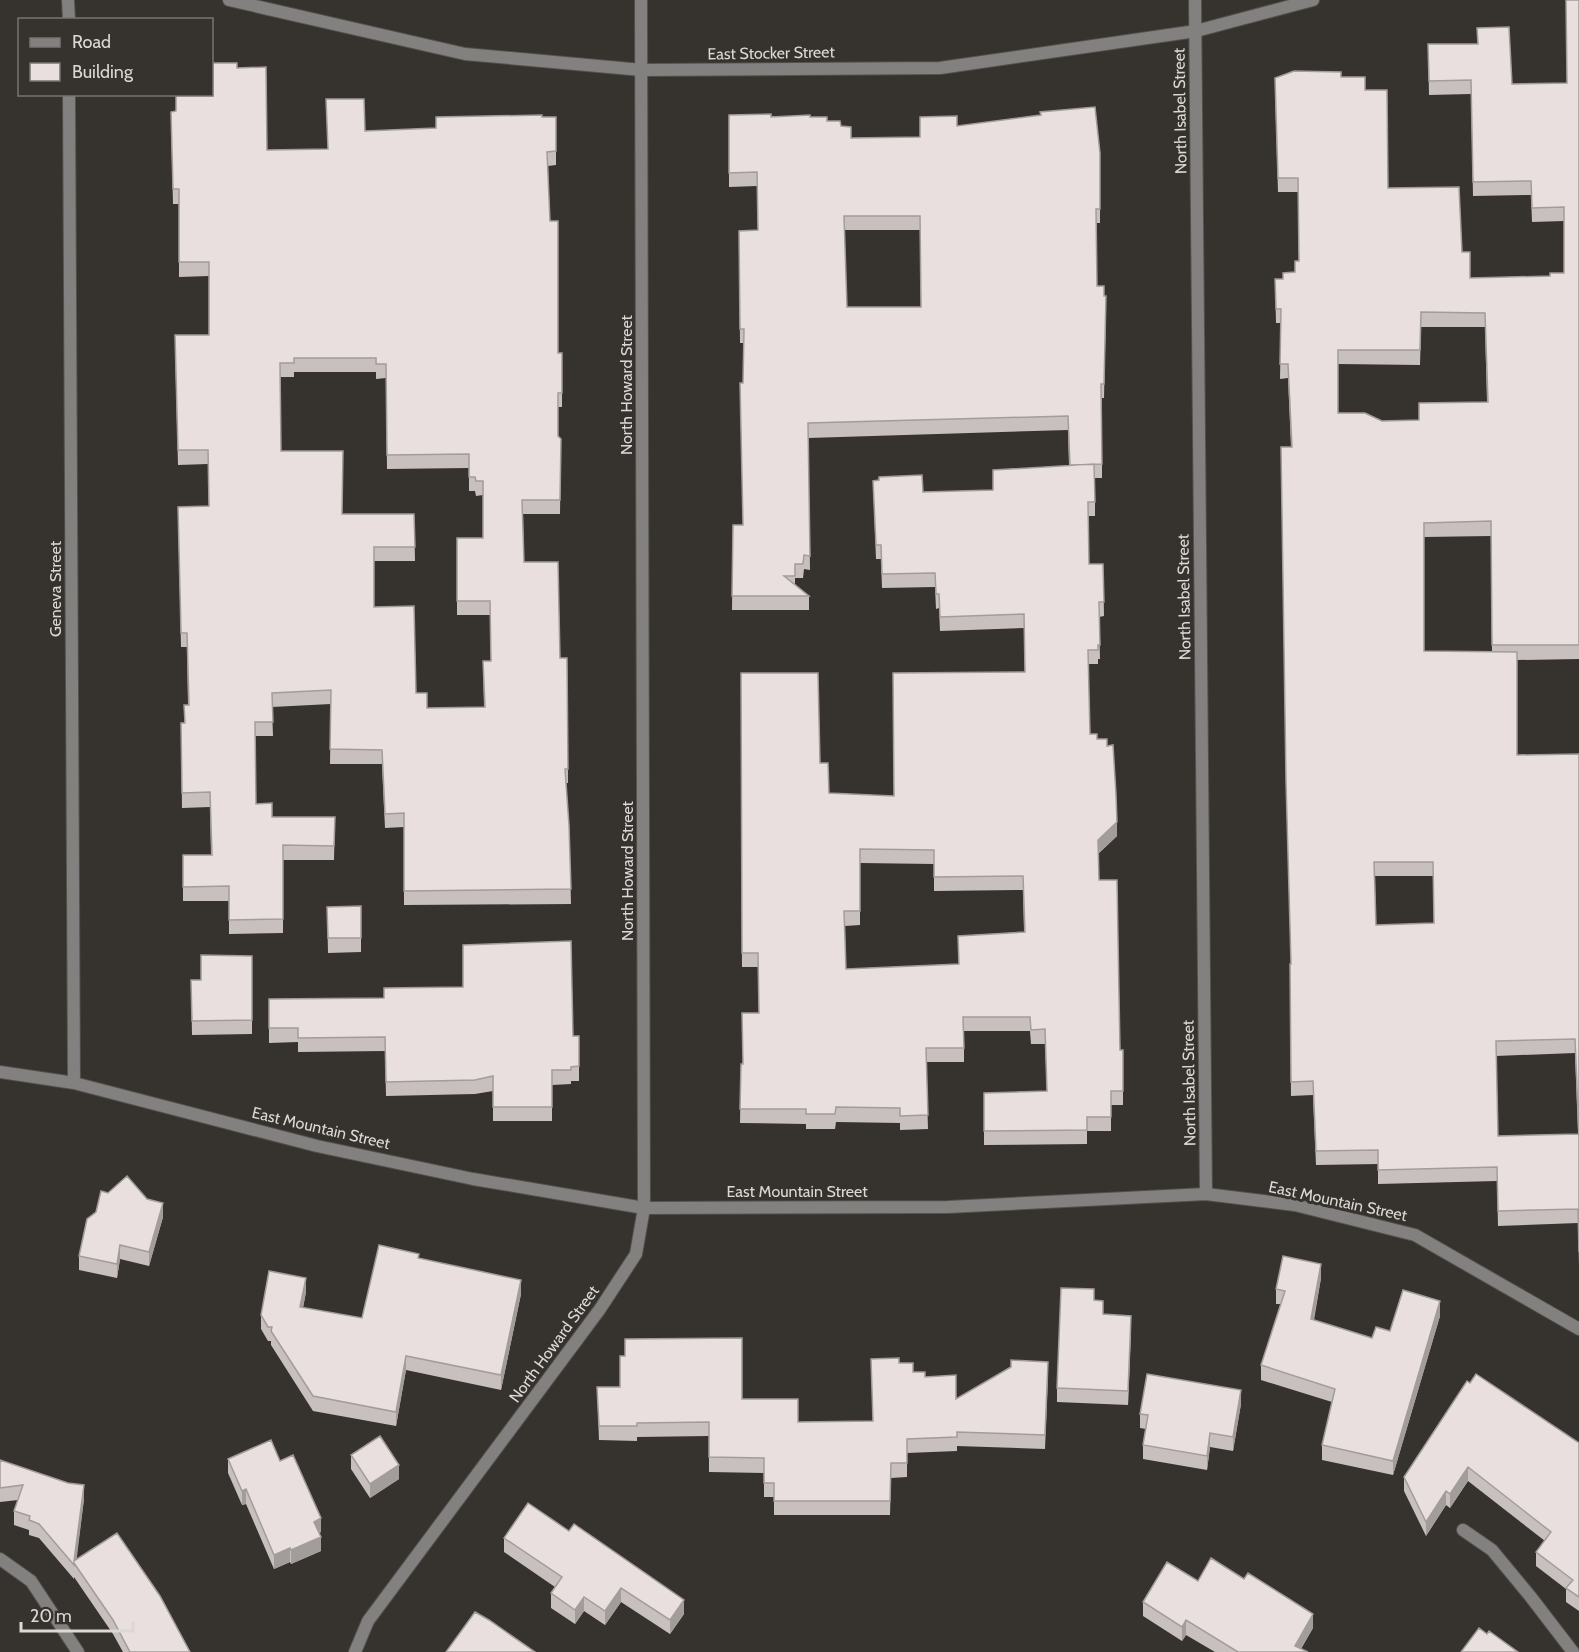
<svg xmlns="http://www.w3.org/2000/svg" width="1579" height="1652" font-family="Cabin,sans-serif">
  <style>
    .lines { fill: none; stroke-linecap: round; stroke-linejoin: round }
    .service-casing { stroke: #54504c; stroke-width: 14 }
    .minor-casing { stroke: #54504c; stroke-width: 14 }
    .tertiary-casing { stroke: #54504c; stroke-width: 14 }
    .service { stroke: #83817f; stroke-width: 12 }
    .minor { stroke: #83817f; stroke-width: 12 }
    .tertiary { stroke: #83817f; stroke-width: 12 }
    .wall { fill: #c8c0bf; fill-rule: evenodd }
    .shaded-wall { fill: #a29c9b }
    .building { fill: #e8dfde; stroke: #a29c9b; stroke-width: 1.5; fill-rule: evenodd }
    .labels { text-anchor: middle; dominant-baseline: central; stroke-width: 6; stroke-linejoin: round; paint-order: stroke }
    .street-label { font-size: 16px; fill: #dbd8d6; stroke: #36322e }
  </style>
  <rect width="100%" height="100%" fill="#36322e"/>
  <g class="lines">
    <g class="service-casing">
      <path id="service" d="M1463,1530L1492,1550L1530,1596L1573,1652"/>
    </g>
    <g class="minor-casing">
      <path id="minor" d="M1195,0L1206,1194
        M0,1559L31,1581L78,1652
        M355,1652L368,1621L600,1309L636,1254L644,1208L641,0"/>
    </g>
    <g class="tertiary-casing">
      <path id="tertiary" d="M68,0L69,20
        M229,0L465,54L642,70L940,68L1196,31L1313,0
        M69,94L74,1083
        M0,1072L74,1083L317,1146L473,1179L644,1208L948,1207L1206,1194L1295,1205L1415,1235L1579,1329"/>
    </g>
    <use href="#service" class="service"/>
    <use href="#minor" class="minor"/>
    <use href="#tertiary" class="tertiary"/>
  </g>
  <path class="wall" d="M1579,0V659L1517,660V755L1579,754V1266L1578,1223L1498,1226L1497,1181L1378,1184V1164L1316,1165L1313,1095L1291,1096L1290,978L1291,964V447L1288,378L1280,379L1281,323H1276L1275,279H1283L1295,272V261H1299L1298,192H1278L1275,92L1341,77L1365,90L1388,188L1462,252L1470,278L1550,276L1564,273V221L1532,222L1531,195L1473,196L1471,94L1429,95L1428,44L1512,84L1567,83ZM1421,327H1485L1487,402L1419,420L1382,421L1338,413V364L1420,365ZM1491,536L1492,652L1424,651V537ZM1375,876H1433L1434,923L1376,925ZM1575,1053L1578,1134L1498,1136L1496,1056Z
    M237,68L267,150L327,149L365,131L436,128L542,117H556V165L548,166L550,221L558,353L562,393V407H558V436L561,439L560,514H523L524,562L560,658H567L568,783H566L569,825L571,904L404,905V827L385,828L382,764H330L331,704L272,707L273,736H255L256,804L272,817H335L334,860H283V933L229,934V901H183V855H211L210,807L182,808L181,723H184L188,705L187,647H181L178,507L209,506L208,464L178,465L175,349L209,335V276L179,277V204H173L171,126L176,111ZM294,372H376V379L386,378L387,469L469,468V491H475L476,496L483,495V538H457V615H490L491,661H483L484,707L427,708L416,693L374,607V561H415L414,514H342L281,451L280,377H294Z
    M1040,112L1100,153V223H1097V286L1104,296L1106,310L1104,398H1102V478H1095V516H1088L1089,564H1103L1104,616L1099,617L1100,659H1098V664H1088L1090,734L1097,739L1117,836L1098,854L1099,880L1120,1050H1123V1105H1111V1131H1087V1144L984,1145V1093L1047,1091L1045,1044H1031L1030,1031H964V1062H926L928,1129L900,1130V1123L836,1122L835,1129H806V1124L740,1123L741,1064H742L759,1013L758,967H742L741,673L820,763L829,793L894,796L1025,672L1024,628L940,631L939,608L936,609L935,587L882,588L881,559H876L873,481L923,492L993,490L1069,466L1068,430L808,438L810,570L804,569L803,578H795V584L809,596V610H732L733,525H743V383L744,343H740L739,231L758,230L757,186L729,187V115L810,117L827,121L841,126L851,138L920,137L957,126L1040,115ZM844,230H920L921,307H847ZM860,863L934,864V891L1023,890L1024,932L958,936L959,964L846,969L845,926L860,925Z
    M361,906V952L328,953L327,907Z
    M252,956V1034L192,1035L191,980H201Z
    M269,999L573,1036H579V1081H571V1084L552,1085V1121H493V1091L475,1094L386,1096L385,1051L298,1052V1042L269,1043Z
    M163,1217L149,1266L120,1259L117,1278L79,1270V1256Z
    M419,1259L521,1294L501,1390L406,1370L396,1426L313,1411L271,1345V1341H268L261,1329V1315L306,1292L303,1308L362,1318Z
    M1321,1278L1314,1320L1372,1338L1440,1316L1393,1475L1322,1460V1445L1332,1402L1261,1380V1365L1281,1304H1276V1289Z
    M1094,1300L1103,1314L1131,1330L1128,1405L1057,1402V1388Z
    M899,1363L913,1372L925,1377L956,1399L1048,1376L1045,1449L957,1446V1451L907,1453V1477L891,1478L890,1515H774V1497H764V1473L709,1472V1436L637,1437V1441L599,1440L597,1387L742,1399L798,1422L872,1421Z
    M1470,1383L1579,1443V1611L1566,1602V1589L1536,1566V1552L1545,1541L1468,1481L1450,1508L1446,1505L1426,1536L1404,1491V1477Z
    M1241,1404L1233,1451L1210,1447L1207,1470L1143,1459V1445L1146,1429L1140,1428V1414Z
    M351,1455L399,1479L370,1498L351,1469Z
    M228,1459L280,1461L321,1532L319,1533L321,1551L291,1564L290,1562L274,1569L246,1504L242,1505L228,1473Z
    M0,1460L84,1499L76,1560L190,1652H123L113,1634L74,1577V1579L39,1538L29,1535V1530L14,1525V1511L18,1500L0,1502Z
    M504,1538L684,1614L670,1634L621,1602L605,1625L584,1611L575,1624L551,1608V1593L555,1587L504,1552Z
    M1198,1581L1313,1628L1301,1649L1308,1652H1215L1186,1635L1182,1641L1143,1616V1602Z"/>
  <path class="shaded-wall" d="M1117,822V836L1098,854V840Z
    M163,1203V1217L149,1266V1252Z
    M120,1245V1259L117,1278V1264Z
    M1321,1264V1278L1311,1333V1319Z
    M306,1278V1292L300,1321V1307Z
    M521,1280V1294L501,1390V1375Z
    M1440,1301V1316L1393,1475V1461Z
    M1131,1316V1330L1128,1405V1391Z
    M406,1356V1370L396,1426V1412Z
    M1241,1390V1404L1233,1451V1437Z
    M1210,1433V1447L1207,1470V1456Z
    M399,1465V1479L370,1498V1484Z
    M1468,1467V1481L1450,1508V1494Z
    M84,1485V1499L76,1565L74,1563Z
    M246,1489V1504L242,1505V1491Z
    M1446,1491V1505L1426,1536V1522Z
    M321,1518V1532L314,1536V1522Z
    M321,1537V1551L291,1564V1550Z
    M290,1548V1562L274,1569V1555Z
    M621,1588V1602L605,1625V1611Z
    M584,1597V1611L575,1624V1610Z
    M684,1600V1614L670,1634V1620Z
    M1313,1614V1628L1299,1652L1295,1646Z
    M1186,1620V1635L1182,1641V1627Z"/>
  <path class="building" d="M1566,0H1579V645H1492L1491,521L1424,523V651L1517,652V755L1579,754V1252L1578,1209L1498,1211L1497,1167L1378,1170V1150L1316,1151L1313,1081L1291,1082L1290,964H1291L1286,782L1281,447H1292L1288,364H1280L1281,309H1276L1275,279H1283V273L1295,272V261H1299L1298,178H1278L1275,78L1294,71L1341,72V77H1365V90H1387L1388,188L1459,187L1462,252H1470V278L1550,276V273H1564V207L1532,208L1531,181L1473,182L1471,80L1429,81L1428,44H1478L1477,28L1509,27L1512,84L1567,83ZM1421,312L1485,313L1488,402L1419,403V420L1382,421L1365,413H1338V350H1420ZM1374,862H1433L1434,923L1376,925ZM1575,1039L1579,1134L1498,1136L1496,1041Z
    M212,63H237V68L266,67L267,150L328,149L326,99H364L365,131L436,128V117L542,115V117H556V151L547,152L550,221H558V353H562V393H558V436L561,439L560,500H522L524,562H558L560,658H567L568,769H565L569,825L571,889L404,891V813L385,814L382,750L330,749L331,690L272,693L273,722H255L256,804L272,803V817H335L334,846L283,845V919L229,920V886L183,887V855H212L210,792L182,793L181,723H185L184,705H189L187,633H181L178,507L209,506L208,450H178L175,335H209V262H179V189H173L171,112L176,111V94H212ZM294,358H376V364H386L387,455L469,454V477H475L476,481H483V538H457V601H490L491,661H483L485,707L427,708V693H416L414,606L374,607V547H415L414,514H342L343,451H281L280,363H294Z
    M1095,107L1100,153V209H1096L1097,286H1104V296H1106L1104,384H1101L1102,464L1070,465L1068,416L808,423L810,556L804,555L803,564H795V576H784L809,596H732L733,525H743L740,383H743L744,329H740L739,231L758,230L757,172L729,173V115L771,114V117L810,115V117H827V121H840L841,126L851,127V138L920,137V117L957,116V126L1041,115L1040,112ZM844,216H920L921,307H847Z
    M1094,464L1095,502H1088L1089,564H1103L1104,602H1099L1100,645H1098V650H1088L1090,734H1097V739H1107V746L1113,745L1116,794L1117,822L1098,840L1099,880H1117L1120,1050H1123V1091H1111V1117H1087V1130L984,1131V1093L1047,1091L1045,1029L1031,1030L1030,1017H963L964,1048H926L928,1115L900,1116V1108L836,1107L835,1114H806V1109H740L741,1064H743L742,1013H759L758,953H742L741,673H818L820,763H828L829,793L894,796L893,673L1025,672L1024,614L940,617L939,594H936L935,573L882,574L881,545H876L873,481L879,480V477L922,475L923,492L993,490V470ZM860,849L934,850V877L1023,876L1025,932L958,936L959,964L846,969L844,911H860Z
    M361,906V938H328L327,907Z
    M571,941L573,1036H579V1066L571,1067V1070H552V1107H493V1076L475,1080L386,1082L385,1037L298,1038V1028H269V999L384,998V988L463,987V945Z
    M201,955L252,956V1020L192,1021L191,980H201Z
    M127,1176L147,1199L163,1203L149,1252L120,1245L117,1264L79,1256L87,1219L96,1212L101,1191L108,1193Z
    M379,1245L419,1254L418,1258L521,1280L501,1375L406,1356L396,1412L313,1396L271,1331L272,1327H268L261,1315L269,1271L306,1278L300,1307L362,1318Z
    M1283,1256L1321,1264L1311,1319L1372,1338L1376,1327L1390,1331L1403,1290L1440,1301L1393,1461L1322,1445L1335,1389L1261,1365L1285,1291L1276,1289Z
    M1061,1288L1094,1289V1300L1103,1301V1314L1131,1316L1128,1391L1057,1388Z
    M742,1338V1399H798V1422L873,1421L871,1359L899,1358V1363H913V1372H925V1377L956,1375V1399L1011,1367V1360L1048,1362L1045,1435L957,1432V1437L907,1439V1463H891L890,1501H774V1483H764V1458L709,1457V1422L637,1423V1426H599L597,1387H620V1356H625V1339Z
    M1147,1374L1241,1390L1233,1437L1210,1433L1207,1456L1143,1445L1148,1415L1140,1414Z
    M1476,1374L1579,1443V1597L1566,1588L1573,1580L1536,1552L1551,1532L1468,1467L1450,1494L1446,1491L1426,1522L1404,1477L1467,1381L1470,1383Z
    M380,1436L399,1465L370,1484L351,1455Z
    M271,1440L280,1461L293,1455L321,1518L314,1522L321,1537L291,1550L290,1548L274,1555L246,1489L242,1491L228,1459Z
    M0,1460L68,1483L84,1485L74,1561L117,1533L160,1596L190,1652H130L113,1620L74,1563V1565L39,1524L29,1520L30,1516L14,1511L23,1485L0,1488Z
    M528,1503L569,1531L574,1524L684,1600L670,1620L621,1588L605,1611L584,1597L575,1610L551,1593L562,1577L504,1538Z
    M1211,1558L1244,1579L1248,1573L1313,1614L1295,1646L1308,1652H1238L1186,1620L1182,1627L1143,1602L1167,1562L1198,1581Z
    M475,1612L489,1620L535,1652H446Z
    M1479,1628L1487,1634L1489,1631L1518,1652H1461Z"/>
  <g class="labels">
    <g class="street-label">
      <text transform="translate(771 53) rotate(-1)">East Stocker Street</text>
      <text transform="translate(1180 111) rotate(-91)">North Isabel Street</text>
      <text transform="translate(626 385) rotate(-90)">North Howard Street</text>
      <text transform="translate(55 589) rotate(-90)">Geneva Street</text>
      <text transform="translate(1184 597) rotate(-91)">North Isabel Street</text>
      <text transform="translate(627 871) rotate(-90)">North Howard Street</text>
      <text transform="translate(1189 1083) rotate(-91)">North Isabel Street</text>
      <text transform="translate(321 1128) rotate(13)">East Mountain Street</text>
      <text x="797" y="1191">East Mountain Street</text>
      <text transform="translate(1338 1201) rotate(12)">East Mountain Street</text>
      <text transform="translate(554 1344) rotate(-54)">North Howard Street</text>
    </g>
  </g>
  <rect x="18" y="18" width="195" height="78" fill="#36322e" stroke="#787471" stroke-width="1.5"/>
  <rect x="30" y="38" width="30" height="9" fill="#83817f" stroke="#787471" stroke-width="1.5"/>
  <text x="72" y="48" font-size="18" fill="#dbd8d6">Road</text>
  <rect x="30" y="63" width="30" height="18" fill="#e8dfde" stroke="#787471" stroke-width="1.5"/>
  <text x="72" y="78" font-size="18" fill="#dbd8d6">Building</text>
  <path d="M21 1622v9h112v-9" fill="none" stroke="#dbd8d6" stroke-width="3"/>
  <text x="30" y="1622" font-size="18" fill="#dbd8d6" stroke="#36322e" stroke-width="4.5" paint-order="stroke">20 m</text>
</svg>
